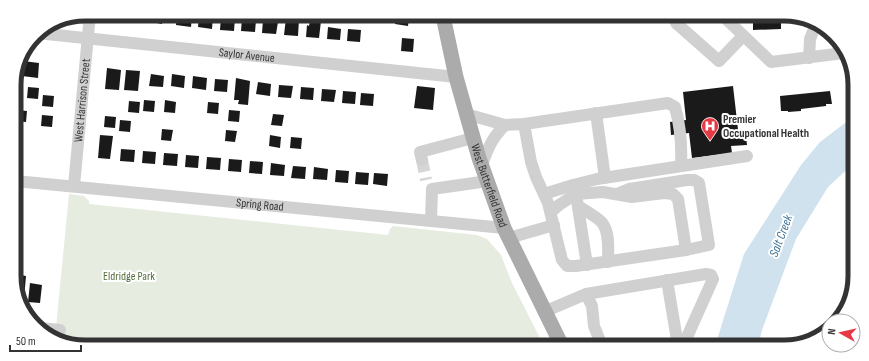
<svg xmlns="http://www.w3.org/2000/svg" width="869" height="361" font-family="'Sofia Sans Condensed',sans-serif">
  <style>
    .green { fill: #e6ecdf }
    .water { fill: #cfe2ee }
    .building { fill: #1a1a1a }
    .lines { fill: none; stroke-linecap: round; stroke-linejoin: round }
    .minor-tunnel { stroke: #d6d6d6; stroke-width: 12; stroke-dasharray: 12 6; stroke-linecap: butt }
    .minor { stroke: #d0d0d0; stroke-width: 12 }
    .major { stroke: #ababab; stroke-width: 15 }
    .labels { text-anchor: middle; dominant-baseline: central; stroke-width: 4; stroke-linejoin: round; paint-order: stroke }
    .street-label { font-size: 12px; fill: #333; stroke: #fff }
    .poi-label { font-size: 12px; font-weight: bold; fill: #333; stroke: #fff; text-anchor: start }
    .park-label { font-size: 12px; fill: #56703f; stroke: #fff }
    .water-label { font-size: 13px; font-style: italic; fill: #3f7597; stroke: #fff }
    .rim { fill: none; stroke: #333; stroke-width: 5 }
  </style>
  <rect width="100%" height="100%" fill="#fff"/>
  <path class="green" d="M69,194L84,196L89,201V204L388,235L390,229L393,226L477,235L487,239L501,255L512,283L544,346L62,343L55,338Z"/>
  <path class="water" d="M854,121L853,164L828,187L796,239L762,330L758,347L715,346L744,254L801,165L820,142L845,123Z"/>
  <path class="building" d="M113,14H127L126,20L112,19Z
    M134,14H148V22L133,21Z
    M152,14H170L169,20H162V24L151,22Z
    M177,14L192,15L191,27L176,25Z
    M199,15L213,16L212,29L198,27Z
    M396,16H409L408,26L395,24Z
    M221,17L235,18L234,31L220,30Z
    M242,18L256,20L255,32L241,31Z
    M286,18L299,19L298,36L284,35Z
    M753,18H781V29L753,30Z
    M263,20L278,22L276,34L262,33Z
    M310,21H321L319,38L306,37L307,25L309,26Z
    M328,27L341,29L340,40L327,39Z
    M348,29L361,30L360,42L347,41Z
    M402,38L414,39L413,52L401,51Z
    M23,61L39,63L38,78L22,76Z
    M107,68L121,70L119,90L105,89Z
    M126,70L140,71L138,91L124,90Z
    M151,74L164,76L163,87L149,86Z
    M172,74L185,76L184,88L171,86Z
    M193,76L207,78L206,90L192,88Z
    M236,78L250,81L248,105L238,104L239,100H234Z
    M215,79L228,80L227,92L214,91Z
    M258,82L271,84L270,96L256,94Z
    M279,85L293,86L291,98L278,97Z
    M417,86L435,88L433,110L414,108Z
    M733,86L739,138L746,137L747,145L731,146L732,153L692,158L689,133L671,135L670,122L686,120L683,92Z
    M28,87L39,88L38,99L27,98Z
    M301,87L314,88L313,100L300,99Z
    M322,89L336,90L334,102L321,101Z
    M343,91L356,92L355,104L342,103Z
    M830,91L832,104H826V106L801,109V111L788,112V111H781L780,96Z
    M361,93L374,94L373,106L360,105Z
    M43,95L54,96L53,107L42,106Z
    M144,100L155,101L154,112L143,111Z
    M165,100L176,102L175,113L164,112Z
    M129,101L140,102L139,113L128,112Z
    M208,102L219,103L218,114L207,113Z
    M16,110L27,111L26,122L15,121Z
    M229,110L240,111L239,122L228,121Z
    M273,114L284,115L282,126L271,125Z
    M42,115L53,116L52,127L41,126Z
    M105,116L116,117L115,128L104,127Z
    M120,120L131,121L130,132L119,131Z
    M162,129L173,130L171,141L161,140Z
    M226,130L237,131L235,142L225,141Z
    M100,135L113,136L110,159L98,158Z
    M270,135L281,137L280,148L269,146Z
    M291,137L302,138L301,149L290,148Z
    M121,149L135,150L134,162L120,161Z
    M143,151L156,152L155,164L142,163Z
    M164,153L178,154L177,166L163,165Z
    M186,155L199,156L198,168L185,167Z
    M207,157L221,158L220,170L206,169Z
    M229,159L242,160L241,172L228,171Z
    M250,161L263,162L262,174L249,173Z
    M271,163L285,165L284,176L270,175Z
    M293,166L306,167L305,179L291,178Z
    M314,167L328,169L327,180L313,179Z
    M336,170L349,171L348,183L335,182Z
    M356,172L369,173L368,185L355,184Z
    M374,173L388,174L387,186L373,184Z
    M15,274L26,276L24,299L19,298L15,290Z
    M30,283L42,285L40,303L28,302Z"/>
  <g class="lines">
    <path class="minor-tunnel" d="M422,160L426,180"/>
    <g class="minor">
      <path d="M682,17L676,23L719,61L743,36"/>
      <path d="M724,17L771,62L844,53"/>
      <path id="s1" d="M37,33L456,77"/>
      <path d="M809,58L810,39L816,24"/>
      <path d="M596,113L605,178"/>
      <path d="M466,114L505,125L524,124L668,103L675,107C681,128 682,145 681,166"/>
      <path d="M524,124L531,162L536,177L548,203L562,260L567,266H576L686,250L678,199L673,194L664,193L632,197L603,192L576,194L559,205L551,212"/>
      <path d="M422,160L420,152L473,138"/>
      <path d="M482,165C488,148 492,138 505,125"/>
      <path id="s2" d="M15,181L504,228"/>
      <path id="s3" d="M74,186L90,14"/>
      <path d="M544,194L573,185L597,179L747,156"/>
      <path d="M576,194L587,265"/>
      <path d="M617,194L629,189L687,180H694L699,183L709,245L686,250"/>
      <path d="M578,206C584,210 599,218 603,224C610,234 608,251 608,262"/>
      <path d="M431,221L432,189L488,181"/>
      <path d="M509,238L554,225"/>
      <path d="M667,280L677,340L680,346"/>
      <path d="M586,294L592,306L594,326L602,346"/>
      <path d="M546,311L586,294L706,274L711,275L713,279L683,346"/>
      <path d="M40,328L60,330"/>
    </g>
    <path class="major" id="s4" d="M443,16L456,77L469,123L479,158L504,228L562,346"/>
  </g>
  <defs>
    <g id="hospital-pin" transform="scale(0.9)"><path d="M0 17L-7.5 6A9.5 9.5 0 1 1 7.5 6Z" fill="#e63946" stroke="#fff"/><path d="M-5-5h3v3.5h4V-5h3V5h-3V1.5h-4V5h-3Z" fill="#fff"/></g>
  </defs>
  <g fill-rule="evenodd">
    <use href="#hospital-pin" x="710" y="126"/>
  </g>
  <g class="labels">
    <g class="street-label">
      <text stroke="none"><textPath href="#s1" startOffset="211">Saylor Avenue</textPath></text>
      <text stroke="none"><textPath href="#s3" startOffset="86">West Harrison Street</textPath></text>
      <text stroke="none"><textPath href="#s4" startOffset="176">West Butterfield Road</textPath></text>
      <text stroke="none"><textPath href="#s2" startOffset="246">Spring Road</textPath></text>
    </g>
    <g class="poi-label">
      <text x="723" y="119">Premier<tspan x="723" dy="14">Occupational Health</tspan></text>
    </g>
    <g class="park-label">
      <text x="129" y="276">Eldridge Park</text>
    </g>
    <g class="water-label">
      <text transform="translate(781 236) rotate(-69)">Salt Creek</text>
    </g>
  </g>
  <path d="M0 0H869V361H0ZM85 21H784A64 64 0 0 1 848 85V276A64 64 0 0 1 784 340H85A64 64 0 0 1 21 276V85A64 64 0 0 1 85 21Z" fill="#fff" fill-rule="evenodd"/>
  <path class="rim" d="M85 21H784A64 64 0 0 1 848 85V276A64 64 0 0 1 784 340H85A64 64 0 0 1 21 276V85A64 64 0 0 1 85 21Z"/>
  <g transform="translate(841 333) rotate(278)"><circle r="19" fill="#ffffff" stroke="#adadad"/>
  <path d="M0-3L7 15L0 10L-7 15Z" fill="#e63946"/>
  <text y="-6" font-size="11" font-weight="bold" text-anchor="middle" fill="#333333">N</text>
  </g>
  <path d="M10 345v6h71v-6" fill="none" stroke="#333333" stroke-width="2"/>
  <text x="16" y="345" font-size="12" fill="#333333" stroke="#ffffff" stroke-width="3" paint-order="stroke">50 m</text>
</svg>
